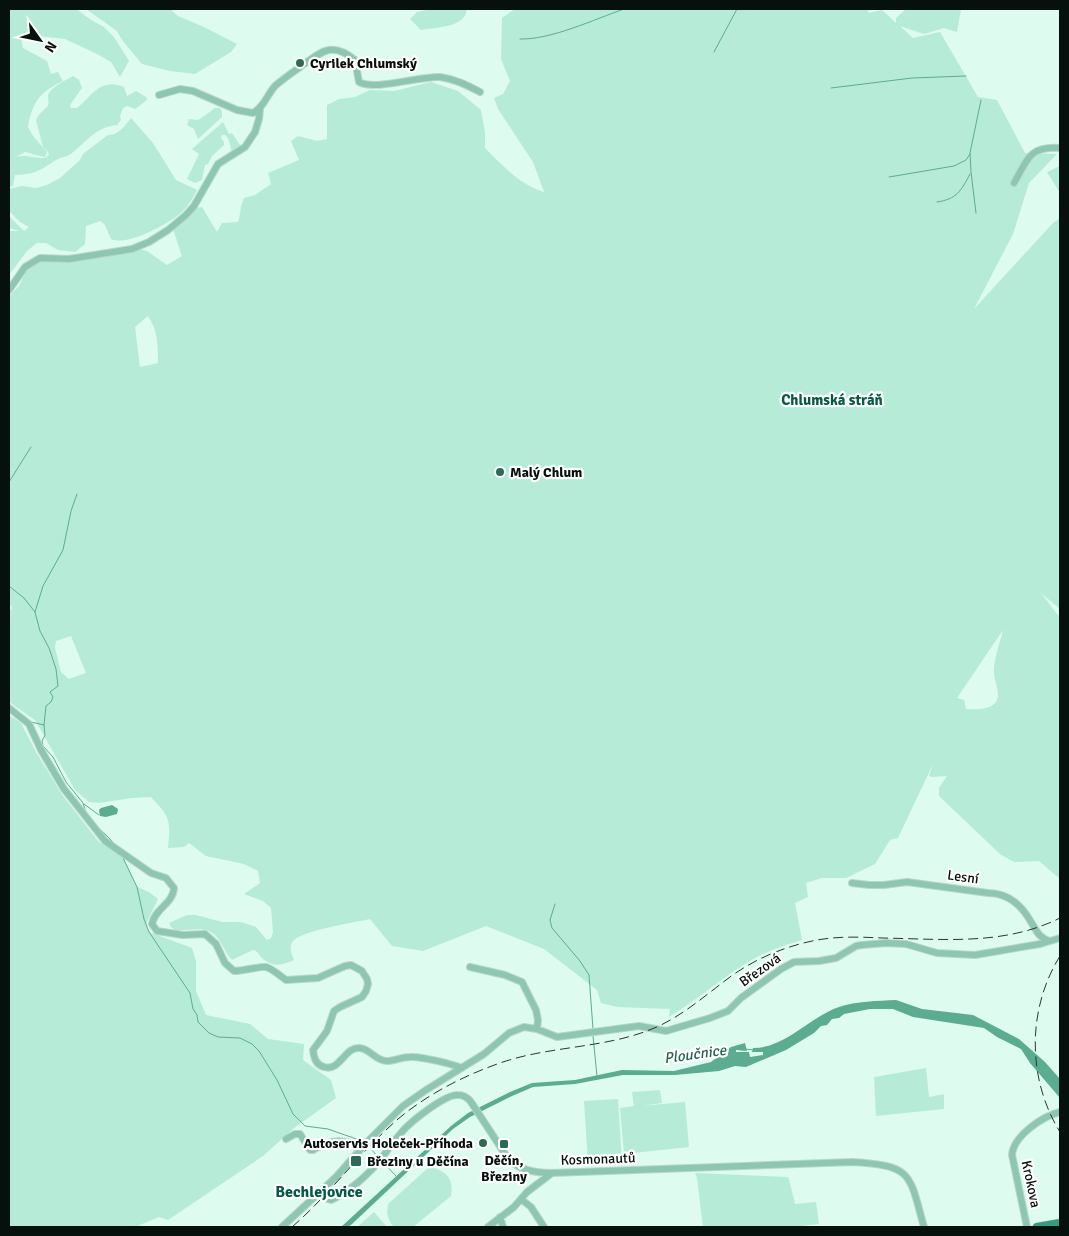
<svg xmlns="http://www.w3.org/2000/svg" width="1069" height="1236" font-family="Signika,sans-serif">
  <style>
    .green { fill: #b6ebd7; fill-rule: evenodd }
    .water { fill: #5cac91 }
    .lines { fill: none; stroke-linecap: round; stroke-linejoin: round }
    .stream { stroke: #5cac91; stroke-width: 1 }
    .minor-casing { stroke: #bbd5cb; stroke-width: 8 }
    .major-casing { stroke: #bbd5cb; stroke-width: 9 }
    .minor { stroke: #8dc6b1; stroke-width: 6 }
    .major { stroke: #399a7d; stroke-width: 8 }
    .rail { stroke: #293630; stroke-width: 1; stroke-dasharray: 10 5; stroke-linecap: butt }
    .poi-dot { fill: #2c6a56; stroke: #fff; stroke-width: 2 }
    .labels { text-anchor: middle; dominant-baseline: central; stroke-width: 4.5; stroke-linejoin: round; paint-order: stroke }
    .poi-label { font-size: 14px; font-weight: bold; fill: #06100c; stroke: #fff; text-anchor: start }
    .street-label { font-size: 14px; fill: #06100c; stroke: #fff }
    .neighbourhood-label { font-size: 15px; font-weight: bold; fill: #065944; stroke: #fff }
    .water-label { font-size: 15px; font-style: italic; fill: #256350; stroke: #fff }
    .quarter-label { font-size: 16px; font-weight: bold; fill: #065944; stroke: #fff }
  </style>
  <rect width="100%" height="100%" fill="#ddfbef"/>
  <path class="green" d="M9,9H76L91,20L104,27L114,37L129,61L120,77L111,62L97,54L65,39L20,34L23,48L47,61L51,74L58,72L63,81C40,92 32,102 28,127L33,136L47,152L45,157L25,152L16,157C29,154 33,159 45,158L49,155L48,152L43,147L36,120C39,114 42,112 46,108C50,104 48,101 48,96C49,88 66,80 73,76L79,80L82,88L70,105L71,108H77C92,96 101,77 124,87L127,96L136,91L146,97L147,100L135,109L127,106L123,108L120,116L121,120L117,125C96,127 87,141 72,153C68,157 62,157 58,159C39,170 38,174 15,175L13,186L9,187Z
    M86,9H170L178,16L204,27L237,44L231,52L195,74L170,71L142,64L122,40L117,31Z
    M432,9H467C465,28 436,27 421,30L410,19L417,12Z
    M515,9H867L869,13L882,10L896,23V18L906,9H961L957,32L944,28L924,34L900,26L913,38L940,32L978,97L997,100L1025,153L1057,154L1029,183L1013,234L974,309L1053,223L1060,218V609L1041,593L1060,618V879L1039,861L1014,862L1000,854L939,796V788L947,776L932,777L929,776L933,764L898,838L890,840L875,864L846,878H822L806,883L808,897L795,903L802,940C786,945 770,950 755,958C724,975 699,999 669,1017L670,1009L617,1007L601,1003L597,990L544,949L486,926L423,951L392,946L370,919C355,922 301,931 293,941C288,947 292,954 294,960C282,965 273,968 262,958C258,954 258,951 253,950L232,960C226,954 224,947 219,940C208,923 191,932 175,930L171,927L169,923L187,915H196L222,922H241L256,927L267,940L271,938L273,932L271,908L263,901L244,894L260,883L258,871L244,864L206,856L189,843L184,847L168,848C171,820 170,817 151,797L132,798L99,803L89,802L75,790L35,720L9,702V612L12,608L9,602V296L19,286L26,271L38,261L139,249L147,251L167,265L182,256L173,229L195,208L202,207L217,232L222,223L238,222C241,213 240,206 244,198L255,195L271,184L268,173L299,160L291,141L298,136L317,141L327,139V105L339,99L355,97L370,90L394,91L431,82L458,91L481,110L485,133V148C502,165 520,185 544,192L533,162L498,109L494,98L503,94L510,81L501,59L502,18ZM148,316C158,330 158,347 158,363L140,367L135,327ZM1003,630C1000,643 995,655 994,668C993,678 998,686 998,695C998,710 977,710 966,709L964,700L957,698ZM71,636L86,673L69,679L61,672L55,648L56,641Z
    M215,108H220L222,112V117L198,139L194,129L187,125L189,119C192,119 195,120 197,120C200,120 212,110 215,108Z
    M131,118L153,143L176,180L197,190C193,198 188,206 182,212C170,223 127,247 111,239L105,225L100,221L86,226L85,244L75,252L58,250L46,243H37L27,251L9,275V231H20L9,228V216L24,231L29,227L20,222L9,211V189L22,186L36,188L47,185L60,178L80,160L83,154L92,147L108,135L115,134L123,128Z
    M223,122L229,134L232,133L242,148L233,153C229,147 231,140 225,135H222L221,138L224,142V145L212,156L208,164L205,165L202,180L195,183L187,179L199,154L192,149Z
    M1060,166V193L1047,172Z
    M9,715L21,723L36,752L63,796L99,842L123,857L137,887L149,892L158,899L146,924L149,932L192,948L196,961V991L206,1015L250,1024L268,1039L304,1044L303,1060L331,1080L336,1098L294,1128L263,1156L168,1220L159,1217L135,1227H9Z
    M926,1068L929,1097L944,1094V1109L876,1116L874,1077Z
    M660,1090L662,1103L641,1106L685,1102L689,1147L624,1154L620,1108L634,1106L632,1092Z
    M618,1099L622,1161L588,1163L584,1101Z
    M429,1167C446,1170 454,1178 451,1196L413,1227H395L391,1224L387,1214L388,1204Z
    M695,1173L787,1177L789,1179L795,1204L816,1202L819,1224L792,1227H703L697,1178Z
    M374,1212L387,1227H357Z"/>
  <path class="water" d="M112,805L118,809L117,814L106,817L100,816L99,810L101,808Z
    M896,1000L922,1009L973,1015L1019,1039L1045,1062L1060,1079V1098L1030,1063L1021,1049L997,1037L984,1028L913,1017L893,1009H870L844,1014L839,1018L832,1019L827,1025L821,1026L814,1033L786,1050L746,1067L735,1066L719,1071L675,1075H623L575,1084L533,1087L512,1096L470,1117L453,1129L352,1224L348,1227H341L451,1126L468,1113L510,1092L532,1083L575,1080L622,1070L674,1071L711,1062L731,1047L745,1043L747,1051L736,1050V1052H749L750,1057L763,1055V1052H752L753,1048C784,1049 811,1016 839,1007C857,1001 877,1001 896,1000Z"/>
  <g class="lines">
    <path class="stream" d="M520,39C551,40 595,19 624,9
      M714,52L737,9
      M831,88L912,78L966,76
      M889,177L954,166L966,160L970,154
      M937,202C957,199 961,191 970,174
      M976,213L971,172L970,153L981,100
      M9,482L31,447
      M9,586L24,598L35,612L40,631L49,648L56,669L58,686L50,692L53,697L51,702L46,706L44,725
      M35,612L43,586L63,550L71,511L77,494
      M31,722L44,725L45,735L42,741L43,746L53,757L66,782L83,803L86,813
      M84,804L99,815
      M98,827L115,844
      M123,858L137,887L144,919L149,932L190,993L193,1009L197,1015L198,1022L209,1033L218,1037L240,1038L252,1044L259,1051L277,1080L293,1114L305,1126L328,1129L362,1141
      M555,904L550,920L552,928L580,961L589,975L593,1029
      M593,1036L597,1076
      M745,1049L754,1050
      M371,1149L379,1158
      M382,1161L396,1176"/>
    <g class="minor-casing">
      <path id="minor" d="M159,95L180,89L193,91L237,110L253,113C264,107 267,95 275,86C283,79 292,73 300,67C322,51 332,41 355,60L359,82C374,91 420,76 440,77C455,79 467,85 480,92
        M1014,183C1028,159 1029,146 1060,148
        M9,290L25,267L40,258L69,259L132,249L149,242L168,230L186,215L194,206L218,164L245,147L255,132L259,119L260,109
        M9,708L29,724L41,750L64,789L105,841L151,873L166,878L174,888C173,904 155,908 152,924L157,931L183,935L205,934L216,944L225,963L234,971C243,971 261,966 266,967C273,969 280,976 286,980L318,978L345,966L351,965L362,971L367,979L368,984L366,991L362,997L340,1007L334,1011L327,1031L313,1050C314,1058 316,1065 324,1067C340,1072 345,1046 360,1048C370,1049 376,1061 387,1061C394,1061 402,1057 410,1057C421,1056 451,1064 462,1068
        M852,883L869,885H884L907,882L988,893C1008,893 1021,904 1031,922C1037,931 1038,937 1049,941
        M470,967L505,975L522,982L536,1010L538,1020L537,1029
        M286,1139L295,1134H300L310,1150H313C333,1138 341,1140 363,1146
        M319,1193L324,1198L331,1200C349,1192 364,1178 377,1164C385,1154 392,1143 401,1133C410,1122 445,1094 458,1095C464,1095 468,1098 471,1102L509,1160C521,1171 537,1173 552,1173L853,1162C913,1166 909,1173 924,1227
        M521,1199L531,1207L544,1227
        M500,1217L503,1227
        M282,1227L336,1177L368,1141L403,1106L426,1090L484,1054L509,1033L524,1027L537,1029L557,1037L639,1026L666,1031L710,1018L728,1011L741,998L781,969L794,962L819,961L836,958L856,946L862,945L886,943L906,944L937,953L975,955L1040,944L1060,938
        M488,1227L514,1207L527,1192L552,1173
        M1027,1227L1012,1155C1013,1136 1043,1116 1060,1112"/>
    </g>
    <g class="major-casing">
      <path id="major" d="M1037,1227L1060,1223"/>
    </g>
    <use href="#minor" class="minor"/>
    <use href="#major" class="major"/>
    <path class="rail" d="M1060,956C1027,1009 1027,1079 1060,1132
      M292,1227C330,1194 360,1152 398,1119C428,1094 463,1076 500,1063C551,1045 609,1049 659,1026C686,1013 707,994 730,977C756,958 786,946 817,940C839,936 861,937 882,938C943,939 1004,946 1060,918"/>
  </g>
  <g class="poi-dot">
    <circle cx="300" cy="63" r="5"/>
    <circle cx="500" cy="472" r="5"/>
    <circle cx="483" cy="1143" r="5"/>
    <rect x="499" y="1139" width="10" height="10" rx="2.5"/>
    <rect x="350" y="1155" width="12" height="12" rx="2.5"/>
  </g>
  <g class="labels">
    <g class="poi-label">
      <text x="310" y="63">Cyrilek Chlumský</text>
      <text x="510" y="472">Malý Chlum</text>
      <text x="473" y="1143" text-anchor="end">Autoservis Holeček-Příhoda</text>
      <text x="504" y="1160" text-anchor="middle">Děčín,<tspan x="504" dy="16">Březiny</tspan></text>
      <text x="367" y="1161">Březiny u Děčína</text>
    </g>
    <g class="street-label">
      <text transform="translate(963 877) rotate(8)">Lesní</text>
      <text transform="translate(760 970) rotate(-35)">Březová</text>
      <text transform="translate(598 1159) rotate(-2)">Kosmonautů</text>
      <text transform="translate(1031 1184) rotate(78)">Krokova</text>
    </g>
    <g class="neighbourhood-label">
      <text x="832" y="400">Chlumská stráň</text>
    </g>
    <g class="water-label">
      <text transform="translate(695 1054) rotate(-8)">Ploučnice</text>
    </g>
    <g class="quarter-label">
      <text x="319" y="1192">Bechlejovice</text>
    </g>
  </g>
  <rect width="1069" height="1236" fill="none" stroke="#06100c" stroke-width="20"/>
  <g transform="translate(40 40) rotate(123)" stroke="#ffffff" stroke-width="4" paint-order="stroke">
  <path d="M0-4L9 19L0 12L-9 19Z" fill="#06100c"/>
  <text y="-8" font-size="14" font-weight="bold" text-anchor="middle" fill="#06100c">N</text>
  </g>
</svg>
